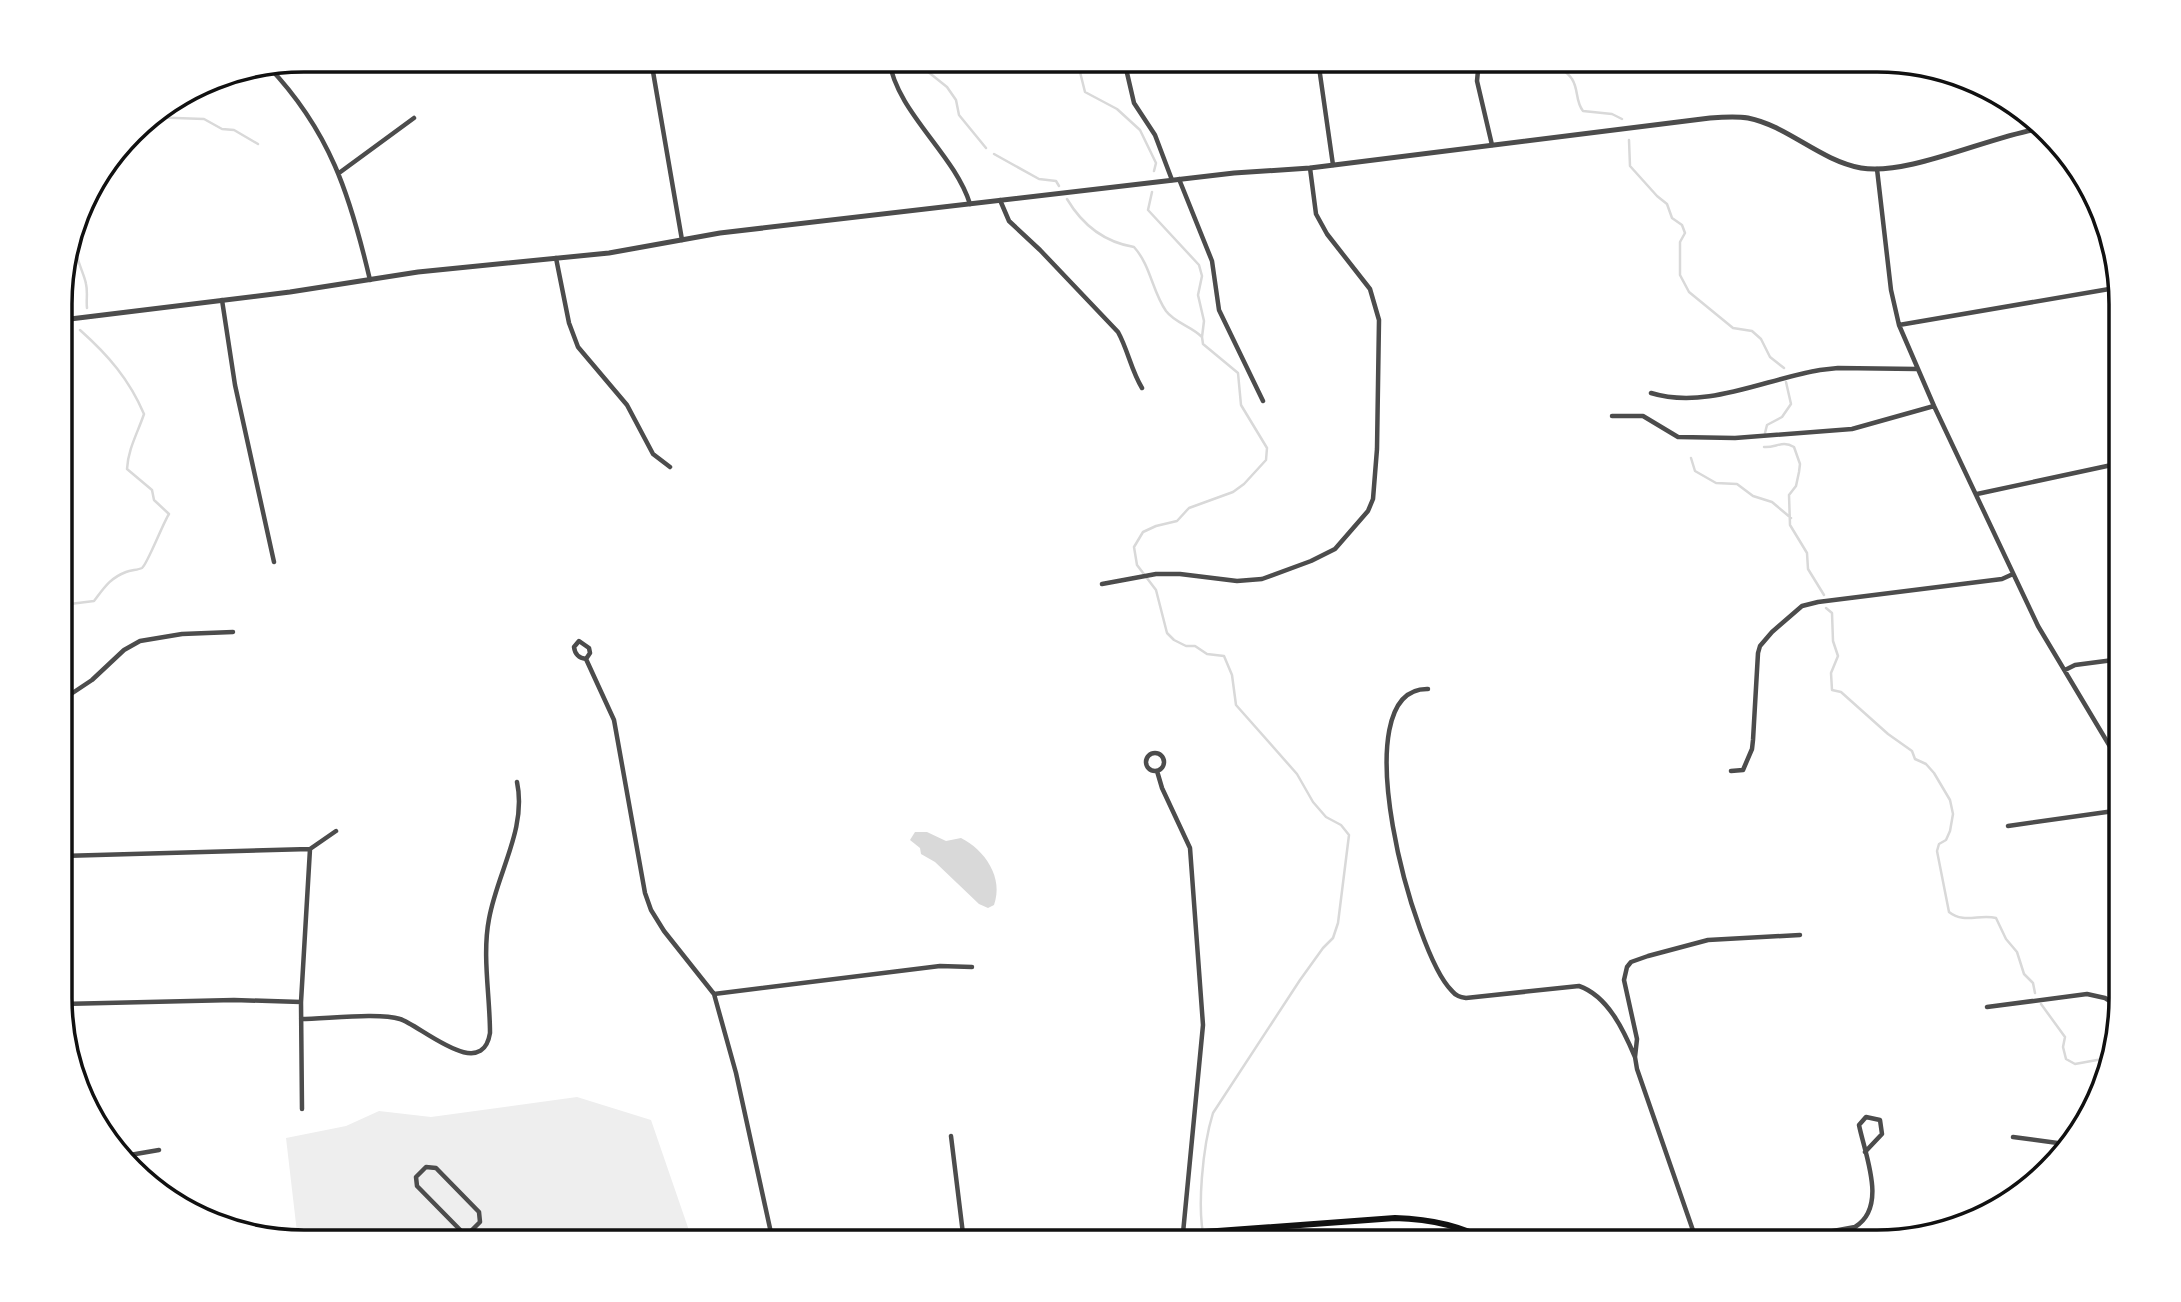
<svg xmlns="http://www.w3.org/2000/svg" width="2181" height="1302" font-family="'Asap Condensed',sans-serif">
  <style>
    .green { fill: #eee }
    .water { fill: #d9d9d9 }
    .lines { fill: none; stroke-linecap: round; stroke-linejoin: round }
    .stream { stroke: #d9d9d9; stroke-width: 2.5 }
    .minor { stroke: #4c4c4c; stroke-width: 4.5 }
    .tertiary { stroke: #4c4c4c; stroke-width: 5 }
    .secondary { stroke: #111; stroke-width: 6 }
    .rim { fill: none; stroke: #111; stroke-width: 3.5 }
  </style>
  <rect width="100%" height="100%" fill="#fff"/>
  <path class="green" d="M577,1097L651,1120L693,1242L298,1241L286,1138L346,1126L379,1111L431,1117Z"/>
  <path class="water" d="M915,832H927L946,841L961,838C985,850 1004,878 994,905L988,908L979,904L935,862L921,854L920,848L910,840Z"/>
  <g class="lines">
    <path class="stream" d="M899,60L912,70L927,71L947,87L956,100L959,115L986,148
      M1077,60L1085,92L1117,109L1140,130L1156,163L1154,171
      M1552,60C1557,66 1568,72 1572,79C1579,90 1575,101 1583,111L1612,114L1622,119
      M147,117L204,119L222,129L234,130L258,144
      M1629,140L1630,166L1657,196L1667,204L1672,218L1682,225L1685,233L1680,242V275L1689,292L1733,328L1752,331L1761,339L1770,357L1784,368
      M994,154L1039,179L1056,181L1059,186
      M1152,192L1148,210L1199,265L1202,276L1198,295L1204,321L1202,337L1203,344L1238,373L1241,405L1267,448L1266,460L1244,484L1233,492L1189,508L1177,521L1156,526L1143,532L1134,547L1137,565L1156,590L1167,633L1174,640L1186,646H1195L1207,654L1224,656L1232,675L1236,705L1297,774L1313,802L1326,817L1341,825L1349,835L1338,923L1333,938L1323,948L1300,980L1213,1113C1203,1145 1196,1211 1205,1242
      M1067,199C1083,226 1104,242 1134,247C1151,266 1152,291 1166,311C1175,323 1191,326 1202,337
      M68,250L77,256C79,265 85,277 86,284C88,292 86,300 87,308
      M1765,433L1767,425L1782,417L1791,404L1786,382
      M1764,447C1776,448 1782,440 1794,447L1800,464L1799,472L1796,486L1789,495L1790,525L1807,553L1808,569L1824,595
      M1691,458L1695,471L1716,483L1737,484L1753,496L1772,502L1791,518
      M62,605L94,601C104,588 110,578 126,572C131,570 138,570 142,568C147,565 163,523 169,514L154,500L152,490L127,469C128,449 138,432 144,414C129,379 108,355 80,330
      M1826,608L1832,613L1833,641L1838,656L1831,673L1832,690L1841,692L1888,734L1912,751L1915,759L1926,764L1934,773L1950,800L1953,814L1950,831L1946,840L1939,844L1937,851L1949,912C1964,924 1979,914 1996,918L2006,939L2017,952L2024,974L2033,983L2035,993
      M2041,1004L2065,1037L2063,1047L2066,1059L2075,1064L2108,1058"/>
    <path class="minor" d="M651,60L682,240
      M889,60C897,113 954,153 970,204
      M1124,60L1134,103L1155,135L1172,180
      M1318,60L1333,165
      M1479,60L1477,81L1492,145
      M268,66C330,131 350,195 370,280
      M1877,169L1891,290L1899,325L1934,406L2038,626L2121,765
      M339,173L414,118
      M1179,179L1212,261L1219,310L1263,401
      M1000,200L1009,221L1040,250L1118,332C1128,350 1131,370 1142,388
      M556,258L569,323L578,347L627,405L653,454L670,467
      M222,300L235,385L274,562
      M1899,325L2121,287
      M1651,393C1706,410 1765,379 1820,370L1838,368L1917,369
      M1612,416H1643L1678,437L1735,438L1852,429L1934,406
      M1977,494L2121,463
      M1102,584L1156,574H1180L1237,581L1262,579L1311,561L1335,549L1368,511L1373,499L1377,449L1379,320L1370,289L1327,234L1316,214L1310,168
      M586,659L590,653L589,648L579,641L574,647C575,655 579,658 586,659L614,720L645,893L651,910L664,931L714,994L736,1073L773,1242
      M2065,670L2075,665L2121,659
      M1428,689C1340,687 1414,955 1452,991C1456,996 1460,997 1466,998L1579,986C1608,996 1624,1031 1635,1057
      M62,700L92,680L124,650L140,641L182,634L233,632
      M1146 762a9 9 0 1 1 18 0a9 9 0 1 1-18 0Z
      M1157,771L1162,788L1190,848L1203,1025L1183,1233
      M1731,771L1743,770L1752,749L1753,740L1758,653L1760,646L1772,632L1802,606L1818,602L2002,579L2013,574
      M2008,826L2121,810
      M62,856L310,849L336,831
      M714,994L940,966L972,967
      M62,1004L234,1000L301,1002
      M1987,1007L2087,994L2105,998L2121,1008
      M301,1019C325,1019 379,1012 400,1019C420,1025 482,1083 490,1033C490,996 482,955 489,919C497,873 527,829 517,782
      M302,1109L301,1002L310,849
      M951,1136L964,1242
      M2013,1137L2065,1144
      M124,1156L159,1150
      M466,1236L480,1222L479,1212L436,1168L426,1167L416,1177L417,1186L472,1242
      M1697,1242L1637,1069L1635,1057L1637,1039L1624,980L1627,967L1631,962L1648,956L1708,940L1800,935
      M1772,1242L1855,1227C1888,1207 1865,1155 1859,1125L1866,1117L1880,1120L1882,1134L1865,1152"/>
    <path class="tertiary" d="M62,320L290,292L418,272L609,253L720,233L1234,173L1310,168L1710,118C1722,117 1736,116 1748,118C1788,126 1819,160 1861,168C1908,176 1988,137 2038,129"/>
    <path class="secondary" d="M1067,1242L1395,1218C1429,1219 1461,1225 1490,1242"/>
  </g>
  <path d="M0 0H2181V1302H0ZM304 72H1877A232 232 0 0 1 2109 304V998A232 232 0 0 1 1877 1230H304A232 232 0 0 1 72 998V304A232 232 0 0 1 304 72Z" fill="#fff" fill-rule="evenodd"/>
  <path class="rim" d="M304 72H1877A232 232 0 0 1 2109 304V998A232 232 0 0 1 1877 1230H304A232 232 0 0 1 72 998V304A232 232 0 0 1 304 72Z"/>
</svg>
